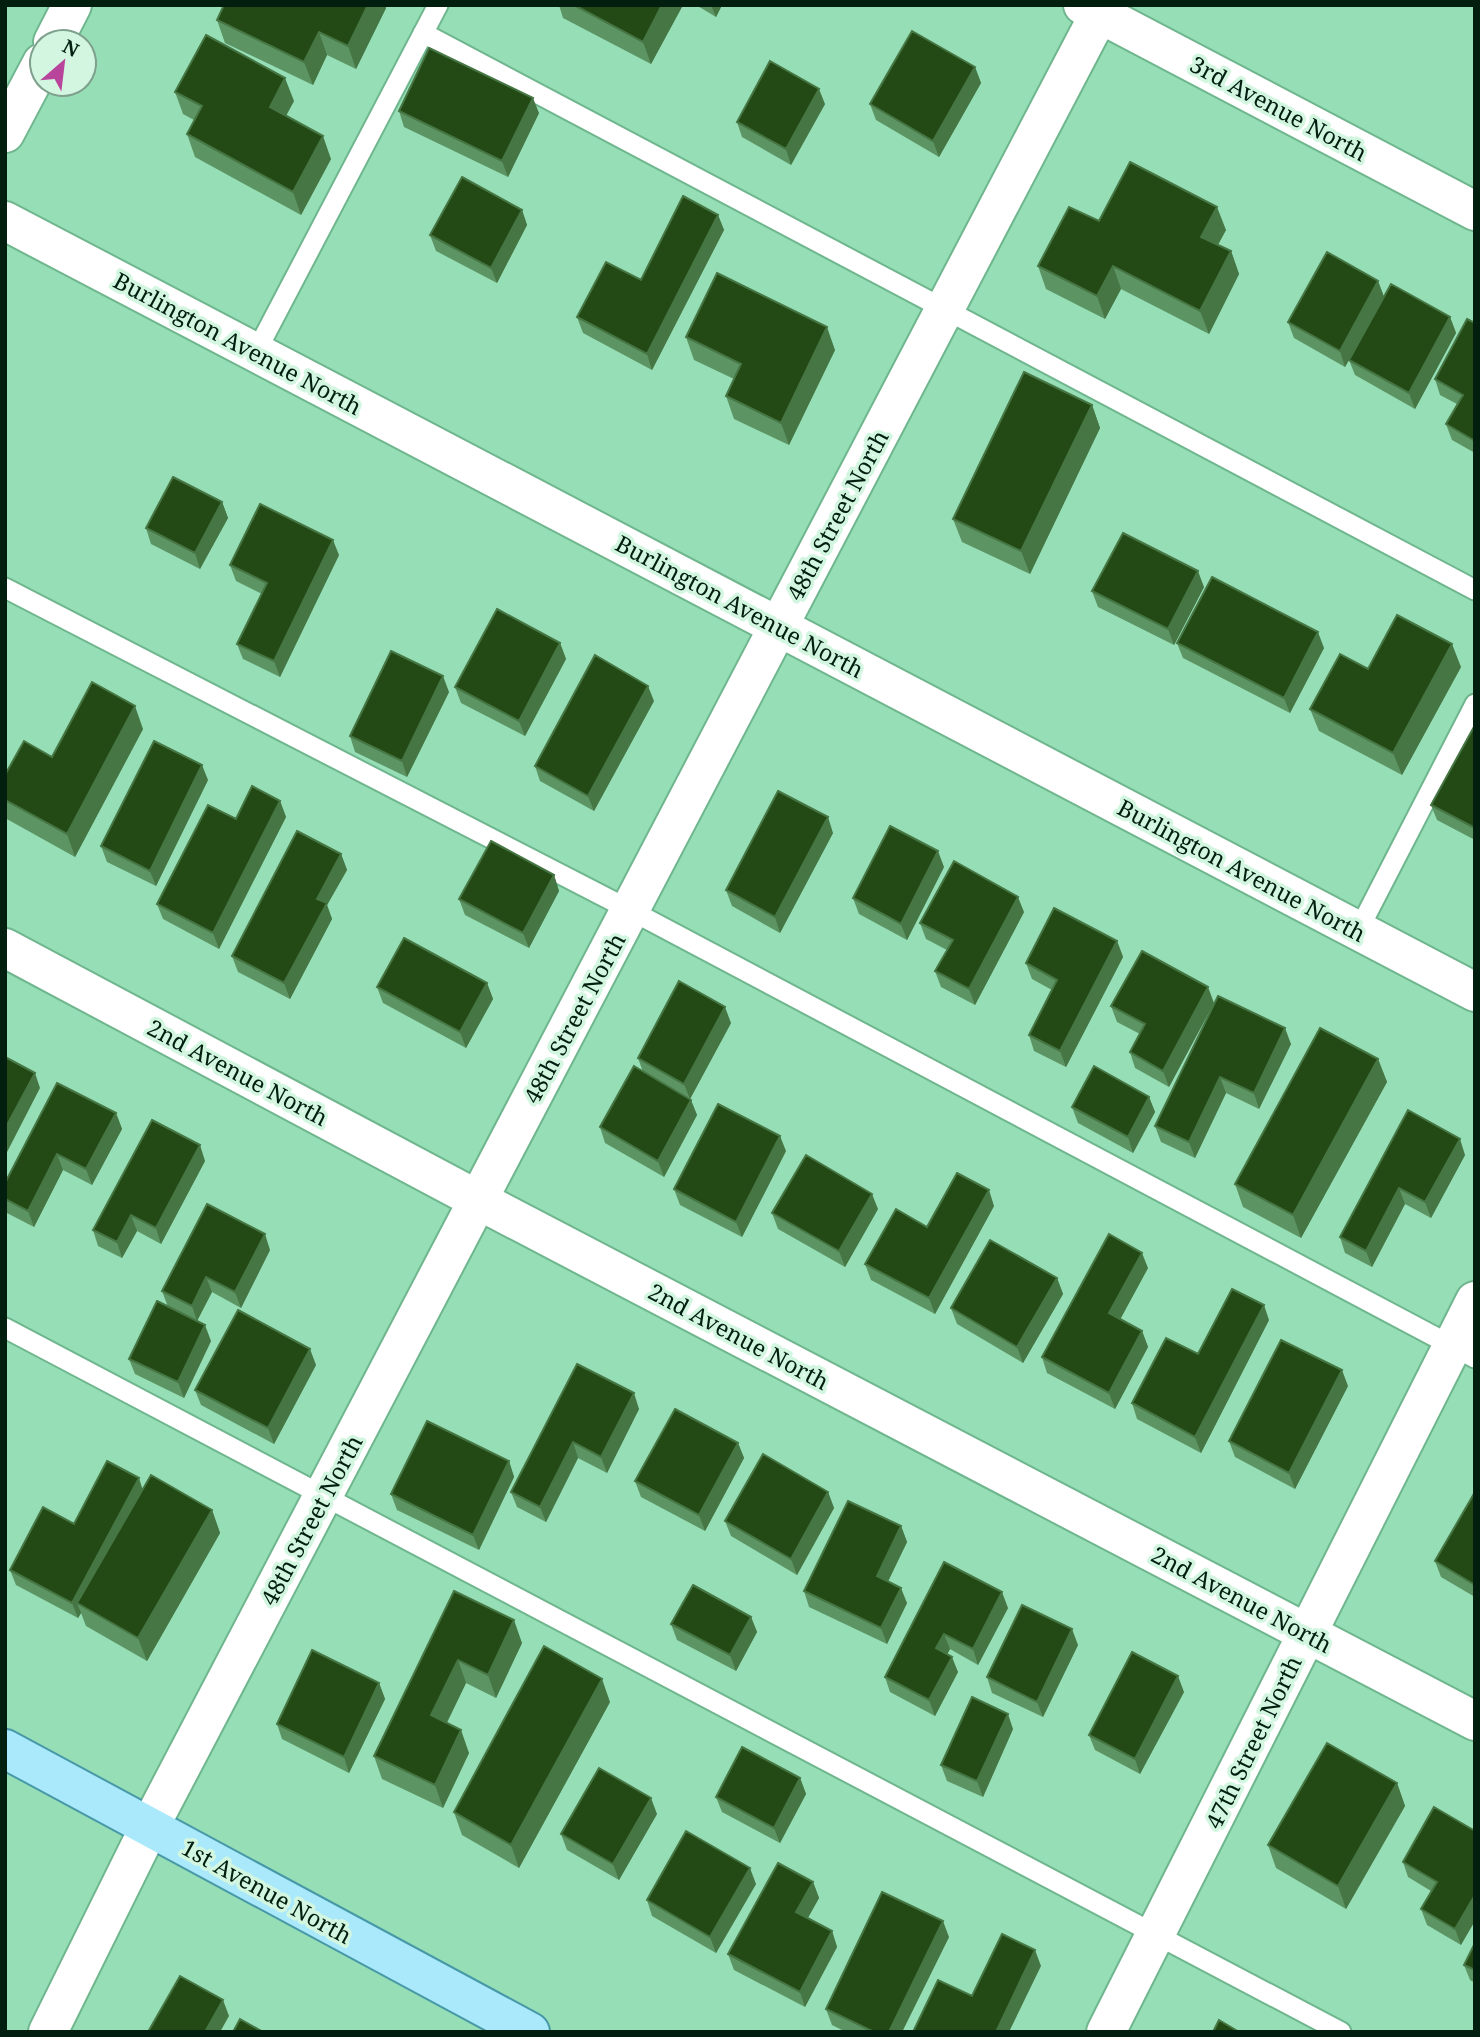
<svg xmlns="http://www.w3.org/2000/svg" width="1480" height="2037" font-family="'Noto Serif',serif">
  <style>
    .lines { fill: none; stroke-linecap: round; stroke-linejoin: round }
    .service-casing { stroke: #6fb68e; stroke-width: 23 }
    .minor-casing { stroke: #6fb68e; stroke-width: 42 }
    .secondary-casing { stroke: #6fb68e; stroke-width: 42 }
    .primary-casing { stroke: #4899a7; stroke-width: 42 }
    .service { stroke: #fff; stroke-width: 19 }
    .minor { stroke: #fff; stroke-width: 38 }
    .secondary { stroke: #fff; stroke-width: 38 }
    .primary { stroke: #a9e9fb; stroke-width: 38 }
    .wall { fill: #5c9464 }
    .shaded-wall { fill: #467644 }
    .building { fill: #234a14; stroke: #467644; stroke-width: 2 }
    .labels { text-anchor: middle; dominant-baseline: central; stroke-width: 7; stroke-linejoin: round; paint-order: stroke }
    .street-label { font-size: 23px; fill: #011e0f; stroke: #d3f6e1 }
  </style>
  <rect width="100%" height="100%" fill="#96deb5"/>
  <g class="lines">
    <g class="service-casing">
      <path id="service" d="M423,33L1475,590
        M256,352L438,5
        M5,588L630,910L1475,1358
        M1358,931L1475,704
        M5,1328L1341,2032"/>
    </g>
    <g class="minor-casing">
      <path id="minor" d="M1083,5L1475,211
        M5,221L1475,992
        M5,948L478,1200L1475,1721
        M48,2032L150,1826L1104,5
        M1106,2032L1475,1301"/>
    </g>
    <g class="secondary-casing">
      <path id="secondary" d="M53,42L72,5
        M5,133L42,63"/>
    </g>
    <g class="primary-casing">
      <path id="primary" d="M5,1749L530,2032"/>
    </g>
    <use href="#service" class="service"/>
    <use href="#minor" class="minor"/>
    <use href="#secondary" class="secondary"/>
    <use href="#primary" class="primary"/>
  </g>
  <path class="wall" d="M224,5H385L386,8L356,69L327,55L313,85L225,43L217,20Z
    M559,5H683L651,64L563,18Z
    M696,5H722L716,17Z
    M975,67L981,83L939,157L876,120L870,104Z
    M175,92L294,101L286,116L331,159L301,215L195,157L187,134L194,120L183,114Z
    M825,104L791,165L742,137L737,122Z
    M399,111L539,113L508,177L404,127Z
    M522,210L527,225L497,283L436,251L430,235Z
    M718,215L724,230L652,370L583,333L577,317L641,280Z
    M1099,221L1226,230L1217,245L1231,251L1239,274L1209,334L1121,289L1105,319L1046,289L1038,266Z
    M1378,281L1384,297L1450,317L1456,333L1415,409L1355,375L1349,360L1345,367L1294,338L1288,322Z
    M1475,323V453L1452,440L1446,424L1457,404L1440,395L1435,379Z
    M686,337L835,350L789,445L734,419L726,396L734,379L694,360Z
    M1092,405L1100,428L1030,574L962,542L953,519Z
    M222,502L228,518L200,569L151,544L146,528Z
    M339,555L280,677L243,659L237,644L262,594L236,581L230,565Z
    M1204,587L1174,645L1098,607L1092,591Z
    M560,643L566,659L525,736L461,703L455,687Z
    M1177,643L1324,648L1290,713L1183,658Z
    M1461,667L1402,775L1319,731L1310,709Z
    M449,692L407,777L355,752L350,736Z
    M654,701L594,811L540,781L535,766Z
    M1475,725V840L1437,820L1431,805Z
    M143,729L75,857L5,818V775L52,757Z
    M208,780L156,886L107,862L101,846Z
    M280,801L286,817L219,949L163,919L157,904L236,819Z
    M833,833L780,933L732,906L726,890Z
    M341,854L347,870L327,905L332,919L290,999L238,972L232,956Z
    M944,867L907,940L859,914L853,898Z
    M554,875L559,891L529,948L465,915L459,899Z
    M1024,912L975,1005L941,987L935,971L947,950L926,939L920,923Z
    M1117,941L1123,957L1066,1067L1034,1051L1029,1035L1052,990L1032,979L1026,963Z
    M487,983L493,999L466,1048L383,1003L377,987Z
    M1218,996L1291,1044L1259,1109L1226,1093L1195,1158L1161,1142L1155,1126Z
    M1214,1003L1169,1087L1135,1068L1130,1052L1140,1034L1117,1022L1111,1006Z
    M731,1023L690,1099L697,1115L664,1177L605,1143L600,1127L643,1072L638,1058Z
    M1378,1059L1387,1082L1301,1238L1243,1207L1235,1184Z
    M1149,1097L1155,1112L1133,1153L1078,1123L1072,1107Z
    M1408,1110L1465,1155L1431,1218L1405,1204L1372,1267L1345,1253L1340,1237Z
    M116,1113L122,1129L92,1185L63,1170L34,1227L5,1212V1183Z
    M786,1151L742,1237L680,1205L674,1189Z
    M205,1161L161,1244L137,1231L122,1258L98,1246L93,1230Z
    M994,1206L935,1314L871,1280L865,1264L927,1227Z
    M878,1209L845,1267L778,1229L772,1213Z
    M270,1250L241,1308L212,1292L197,1321L168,1307L162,1291Z
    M1148,1268L1120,1319L1142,1331L1148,1347L1115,1409L1047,1373L1042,1357Z
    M1057,1278L1063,1294L1023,1363L957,1324L951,1308Z
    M1269,1320L1201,1453L1137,1419L1132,1403L1198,1354Z
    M211,1341L184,1398L135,1374L129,1359Z
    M577,1364L639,1409L607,1473L578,1458L546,1522L517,1507L511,1492Z
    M316,1365L274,1444L201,1405L195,1390Z
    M1348,1386L1295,1489L1235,1457L1229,1441Z
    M738,1443L744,1458L705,1531L641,1497L635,1481Z
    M509,1461L514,1477L479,1550L397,1510L391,1494Z
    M143,1489L212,1510L220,1533L147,1661L86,1626L81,1613L78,1618L16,1585L10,1570L74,1524Z
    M828,1492L834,1508L797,1575L731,1536L725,1521Z
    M1475,1492V1597L1441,1577L1435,1561Z
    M901,1526L907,1542L888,1581L907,1603L887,1644L809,1607L804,1591Z
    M944,1562L1008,1608L978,1665L950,1649L947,1654L958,1672L935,1716L890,1692L885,1677Z
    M454,1591L522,1643L496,1698L466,1683L447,1723L469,1753L443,1808L382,1779L374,1756Z
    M751,1617L757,1632L736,1671L677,1640L671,1624Z
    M1078,1645L1043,1717L992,1693L987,1677Z
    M379,1683L385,1699L349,1773L282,1739L277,1724Z
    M1184,1692L1140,1774L1095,1750L1089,1735Z
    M610,1702L519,1868L462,1835L454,1812Z
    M1013,1729L983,1797L947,1781L941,1765Z
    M800,1778L806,1794L780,1843L722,1812L716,1797Z
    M1397,1783L1405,1806L1346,1909L1276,1868L1268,1845Z
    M657,1814L619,1880L567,1850L561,1834Z
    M1475,1831L1461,1945L1427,1925L1421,1909L1431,1891L1408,1877L1403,1862Z
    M813,1882L819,1898L808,1918L832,1931L837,1947L805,2007L734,1970L728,1954Z
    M756,1884L716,1953L652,1916L647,1900Z
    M949,1937L902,2032H846L832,2025L826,2009Z
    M1475,1943V1983L1470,1980L1464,1965Z"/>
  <path class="shaded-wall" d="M368,5H385L386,8L356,69L348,46Z
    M662,5H683L651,64L643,42Z
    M711,5H722L716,17Z
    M319,32L327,55L313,85L304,62Z
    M975,67L981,83L939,157L933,141Z
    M285,78L294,101L278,130L270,107Z
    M819,89L825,104L791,165L786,149Z
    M533,98L539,113L508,177L502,161Z
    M323,136L331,159L301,215L293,192Z
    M1217,207L1226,230L1210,260L1201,237Z
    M522,210L527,225L497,283L491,268Z
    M718,215L724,230L652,370L647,354Z
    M1231,251L1239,274L1209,334L1200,311Z
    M1113,266L1121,289L1105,319L1097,296Z
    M1378,281L1384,297L1345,367L1340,351Z
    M1450,317L1456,333L1415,409L1409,393Z
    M827,327L835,350L789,445L781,423Z
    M1092,405L1100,428L1030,574L1021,551Z
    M222,502L228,518L200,569L195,553Z
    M333,540L339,555L280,677L274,661Z
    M1198,571L1204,587L1174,645L1168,629Z
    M1318,632L1324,648L1290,713L1284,698Z
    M560,643L566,659L525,736L519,721Z
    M1452,644L1461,667L1402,775L1393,753Z
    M443,676L449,692L407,777L402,761Z
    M648,686L654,701L594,811L588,796Z
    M135,706L143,729L75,857L67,834Z
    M202,765L208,780L156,886L150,871Z
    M280,801L286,817L219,949L213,933Z
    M828,817L833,833L780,933L775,917Z
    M938,851L944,867L907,940L901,924Z
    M341,854L347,870L327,905L332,919L290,999L284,983L317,899Z
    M554,875L559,891L529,948L523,933Z
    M1018,897L1024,912L975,1005L969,989Z
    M1117,941L1123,957L1066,1067L1060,1051Z
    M487,983L493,999L466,1048L460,1032Z
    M1208,987L1214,1003L1169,1087L1163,1071Z
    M725,1007L731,1023L690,1099L684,1084Z
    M1285,1028L1291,1044L1259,1109L1254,1093Z
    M1378,1059L1387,1082L1301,1238L1293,1215Z
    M35,1073L40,1088L5,1156V1129Z
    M1220,1077L1226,1093L1195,1158L1189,1142Z
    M1149,1097L1155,1112L1133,1153L1128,1137Z
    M691,1100L697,1115L664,1177L658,1161Z
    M116,1113L122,1129L92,1185L86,1169Z
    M780,1136L786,1151L742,1237L736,1222Z
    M1460,1139L1465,1155L1431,1218L1425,1202Z
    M200,1145L205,1161L161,1244L156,1228Z
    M57,1154L63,1170L34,1227L28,1211Z
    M1399,1188L1405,1204L1372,1267L1366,1251Z
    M989,1190L994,1206L935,1314L929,1298Z
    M872,1194L878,1209L845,1267L839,1251Z
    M131,1215L137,1231L122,1258L117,1242Z
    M265,1234L270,1250L241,1308L235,1292Z
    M1142,1253L1148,1268L1115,1329L1109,1313Z
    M206,1277L212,1292L197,1321L192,1306Z
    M1057,1278L1063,1294L1023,1363L1017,1347Z
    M1264,1305L1269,1320L1201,1453L1195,1437Z
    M205,1325L211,1341L184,1398L178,1382Z
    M1142,1331L1148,1347L1115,1409L1109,1393Z
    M310,1349L316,1365L274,1444L268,1428Z
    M1342,1370L1348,1386L1295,1489L1289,1473Z
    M634,1393L639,1409L607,1473L601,1457Z
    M573,1442L578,1458L546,1522L540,1507Z
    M738,1443L744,1458L705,1531L699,1515Z
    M509,1461L514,1477L479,1550L473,1535Z
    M139,1478L144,1494L77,1603L81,1613L78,1618L72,1603Z
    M828,1492L834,1508L797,1575L791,1559Z
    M212,1510L220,1533L147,1661L138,1638Z
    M901,1526L907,1542L883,1592L877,1576Z
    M901,1588L907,1603L887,1644L881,1628Z
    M1002,1592L1008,1608L978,1665L973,1649Z
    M751,1617L757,1632L736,1671L730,1655Z
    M514,1620L522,1643L496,1698L488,1675Z
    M1072,1629L1078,1645L1043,1717L1037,1702Z
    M944,1634L950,1649L942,1664L936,1648Z
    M952,1657L958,1672L935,1716L929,1700Z
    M458,1660L466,1683L439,1738L431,1715Z
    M1178,1676L1184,1692L1140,1774L1135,1759Z
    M602,1679L610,1702L519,1868L511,1845Z
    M379,1683L385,1699L349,1773L344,1757Z
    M1008,1714L1013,1729L983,1797L977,1781Z
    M461,1730L469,1753L443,1808L435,1785Z
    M800,1778L806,1794L780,1843L774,1828Z
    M1397,1783L1405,1806L1346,1909L1338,1886Z
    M651,1798L657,1814L619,1880L613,1864Z
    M750,1868L756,1884L716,1953L710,1937Z
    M813,1882L819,1898L802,1928L796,1912Z
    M1475,1895V1921L1461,1945L1455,1929Z
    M943,1921L949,1937L902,2032H889Z
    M832,1931L837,1947L805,2007L800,1992Z
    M1035,1950L1041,1966L1009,2032H996Z
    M223,2000L229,2016L220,2032H205Z"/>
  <path class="building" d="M224,5H368L348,46L319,32L304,62L217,20Z
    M574,5H662L643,42Z
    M912,31L975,67L933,141L870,104Z
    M206,35L285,78L270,107L323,136L293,192L187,134L202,106L175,92Z
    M429,48L533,98L502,161L399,111Z
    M770,61L819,89L786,149L737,122Z
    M1130,162L1217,207L1201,237L1231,251L1200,311L1113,266L1097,296L1038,266L1069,207L1099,221Z
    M462,177L522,210L491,268L430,235Z
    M683,196L718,215L647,354L577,317L606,262L641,280Z
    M1327,252L1378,281L1340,351L1288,322Z
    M717,273L827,327L781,423L726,396L741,364L686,337Z
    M1391,284L1450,317L1409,393L1349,360Z
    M1467,319L1475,323V441L1446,424L1463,395L1435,379Z
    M1024,372L1092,405L1021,551L953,519Z
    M173,477L222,502L195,553L146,528Z
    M260,504L333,540L274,661L237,644L267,583L230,565Z
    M1123,533L1198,571L1168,629L1092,591Z
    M1212,577L1318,632L1284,698L1177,643Z
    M497,609L560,643L519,721L455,687Z
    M1397,615L1452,644L1393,753L1310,709L1340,654L1368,669Z
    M391,651L443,676L402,761L350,736Z
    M595,655L648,686L588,796L535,766Z
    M92,682L135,706L67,834L5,800V775L24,741L52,757Z
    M1475,725V828L1431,805Z
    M154,741L202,765L150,871L101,846Z
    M252,786L280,801L213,933L157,904L208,805L236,819Z
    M778,791L828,817L775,917L726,890Z
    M890,826L938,851L901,924L853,898Z
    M297,831L341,854L317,899L327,903L284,983L232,956Z
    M491,841L554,875L523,933L459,899Z
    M954,861L1018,897L969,989L935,971L953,940L920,923Z
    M1054,908L1117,941L1060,1051L1029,1035L1057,980L1026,963Z
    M404,938L487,983L460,1032L377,987Z
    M1142,951L1208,987L1163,1071L1130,1052L1145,1024L1111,1006Z
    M679,981L725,1007L684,1084L638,1058Z
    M1218,996L1285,1028L1254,1093L1220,1077L1189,1142L1155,1126Z
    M1320,1028L1378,1059L1293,1215L1235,1184Z
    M5,1057L35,1073L5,1129Z
    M634,1066L691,1100L658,1161L600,1127Z
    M1094,1066L1149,1097L1128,1137L1072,1107Z
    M57,1083L116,1113L86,1169L57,1154L28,1211L5,1199V1183Z
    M718,1104L780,1136L736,1222L674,1189Z
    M1408,1110L1460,1139L1425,1202L1399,1188L1366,1251L1340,1237Z
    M152,1120L200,1145L156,1228L131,1215L117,1242L93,1230Z
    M806,1155L872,1194L839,1251L772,1213Z
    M957,1173L989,1190L929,1298L865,1264L896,1209L927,1227Z
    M207,1204L265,1234L235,1292L206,1277L192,1306L162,1291Z
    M1109,1234L1142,1253L1109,1313L1142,1331L1109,1393L1042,1357Z
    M990,1240L1057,1278L1017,1347L951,1308Z
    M1232,1289L1264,1305L1195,1437L1132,1403L1166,1338L1198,1354Z
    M157,1301L205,1325L178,1382L129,1359Z
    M238,1310L310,1349L268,1428L195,1390Z
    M1281,1340L1342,1370L1289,1473L1229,1441Z
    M577,1364L634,1393L601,1457L573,1442L540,1507L511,1492Z
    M675,1409L738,1443L699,1515L635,1481Z
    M427,1421L509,1461L473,1535L391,1494Z
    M763,1454L828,1492L791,1559L725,1521Z
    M107,1461L139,1478L72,1603L10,1570L43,1507L74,1524Z
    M151,1475L212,1510L138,1638L77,1603Z
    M1475,1492V1585L1435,1561Z
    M848,1501L901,1526L877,1576L901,1588L881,1628L804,1591Z
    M944,1562L1002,1592L973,1649L944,1634L936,1648L952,1657L929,1700L885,1677Z
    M693,1585L751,1617L730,1655L671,1624Z
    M454,1591L514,1620L488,1675L458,1660L431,1715L461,1730L435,1785L374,1756Z
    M1022,1605L1072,1629L1037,1702L987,1677Z
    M544,1646L602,1679L511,1845L454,1812Z
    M312,1650L379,1683L344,1757L277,1724Z
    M1132,1652L1178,1676L1135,1759L1089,1735Z
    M972,1697L1008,1714L977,1781L941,1765Z
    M1327,1743L1397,1783L1338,1886L1268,1845Z
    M742,1747L800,1778L774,1828L716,1797Z
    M599,1768L651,1798L613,1864L561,1834Z
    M1434,1807L1475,1831V1895L1455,1929L1421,1909L1437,1882L1403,1862Z
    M686,1831L750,1868L710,1937L647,1900Z
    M778,1863L813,1882L796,1912L832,1931L800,1992L728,1954Z
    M882,1892L943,1921L889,2032H874L826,2009Z
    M1002,1934L1035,1950L996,2032H913L938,1980L972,1996Z
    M1475,1943V1970L1464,1965Z
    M180,1976L223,2000L205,2032H148Z
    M240,2019L263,2032H233Z
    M1219,2020L1239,2032H1213Z"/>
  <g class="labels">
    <g class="street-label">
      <text transform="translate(1279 108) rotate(28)">3rd Avenue North</text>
      <text transform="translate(238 343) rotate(28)">Burlington Avenue North</text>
      <text transform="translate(837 515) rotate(-62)">48th Street North</text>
      <text transform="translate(740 606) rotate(28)">Burlington Avenue North</text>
      <text transform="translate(1242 870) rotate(28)">Burlington Avenue North</text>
      <text transform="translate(574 1018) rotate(-62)">48th Street North</text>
      <text transform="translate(238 1072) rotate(28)">2nd Avenue North</text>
      <text transform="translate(739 1336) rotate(28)">2nd Avenue North</text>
      <text transform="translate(311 1520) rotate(-62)">48th Street North</text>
      <text transform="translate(1242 1599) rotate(28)">2nd Avenue North</text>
      <text transform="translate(1253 1742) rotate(-64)">47th Street North</text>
      <text transform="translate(267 1891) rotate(29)">1st Avenue North</text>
    </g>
  </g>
  <rect width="1480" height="2037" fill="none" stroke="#011e0f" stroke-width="14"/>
  <g transform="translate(63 63) rotate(28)"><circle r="33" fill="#d3f6e1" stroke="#7fa08d" stroke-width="2"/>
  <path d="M0-5L12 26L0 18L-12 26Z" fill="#b8449c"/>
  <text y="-10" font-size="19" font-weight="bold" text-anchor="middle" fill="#011e0f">N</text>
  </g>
</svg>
